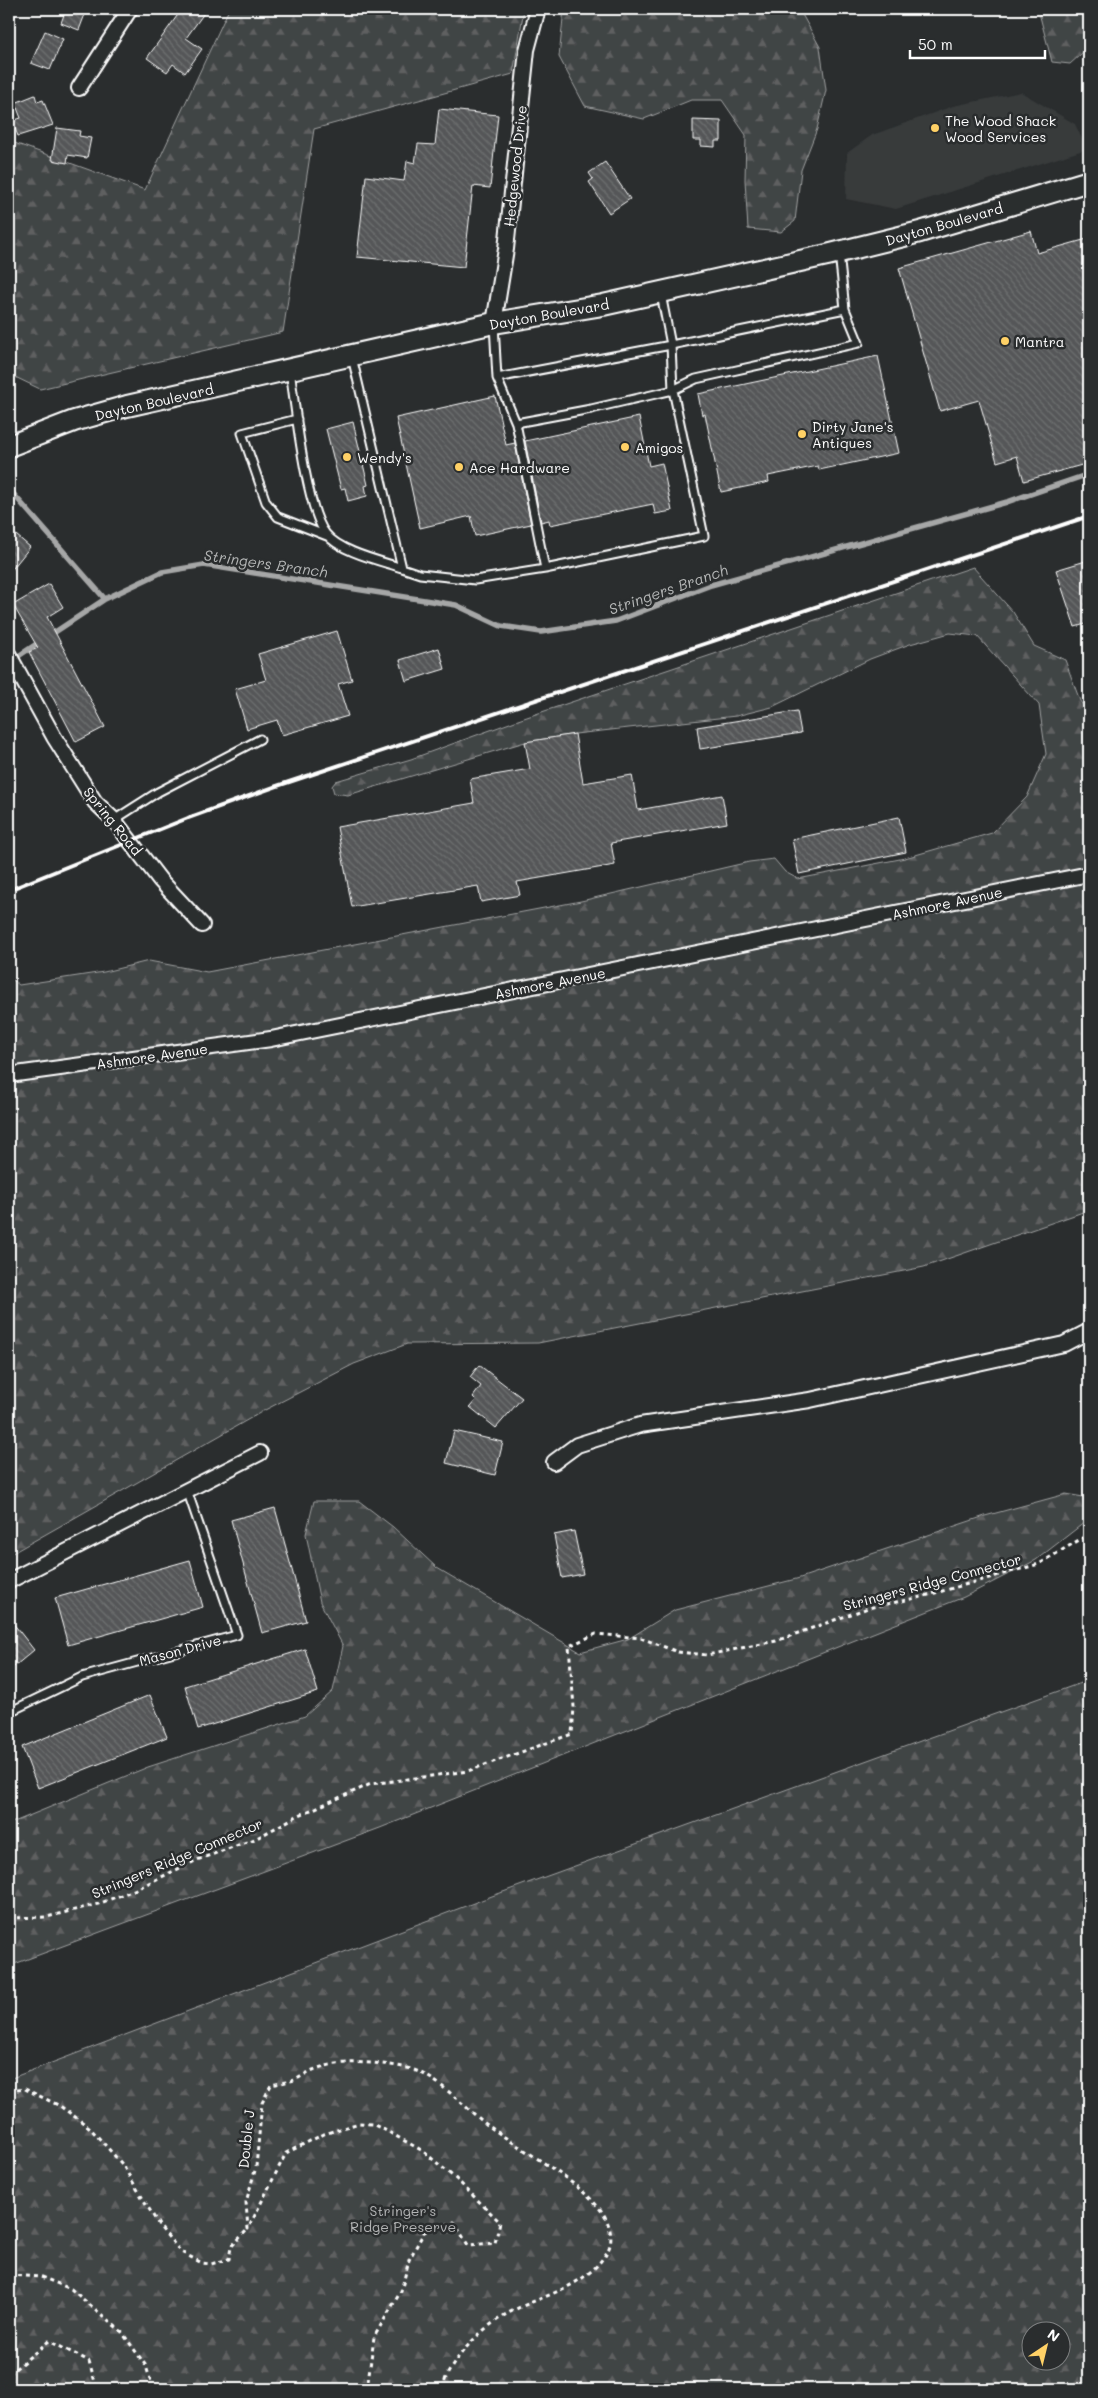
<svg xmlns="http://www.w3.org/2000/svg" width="1098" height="2398" font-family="Mali,sans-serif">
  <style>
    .built { fill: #373a3b }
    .forest { fill: url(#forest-firs); stroke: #a0a2a2; fill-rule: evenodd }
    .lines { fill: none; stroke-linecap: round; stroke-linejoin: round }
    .stream { stroke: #a6a7a7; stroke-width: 5.5 }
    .building { fill: url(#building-back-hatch); stroke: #fff }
    .lane-casing { stroke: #fff; stroke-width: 11 }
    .street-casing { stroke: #fff; stroke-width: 18 }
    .secondary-casing { stroke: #fff; stroke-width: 24 }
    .path { stroke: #fff; stroke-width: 3; stroke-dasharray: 4 4; stroke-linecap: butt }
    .lane { stroke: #2a2d2e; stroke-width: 7 }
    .street { stroke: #2a2d2e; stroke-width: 14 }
    .secondary { stroke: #2a2d2e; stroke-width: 20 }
    .rail { stroke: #fff; stroke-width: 4 }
    .poi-dot { fill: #ffd166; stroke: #2a2d2e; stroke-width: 2 }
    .labels { text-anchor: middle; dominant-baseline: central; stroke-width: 5; stroke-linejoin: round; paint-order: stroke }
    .poi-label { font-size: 14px; fill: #fff; stroke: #2a2d2e; text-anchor: start }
    .street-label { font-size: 14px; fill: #fff; stroke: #2a2d2e }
    .park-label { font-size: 14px; fill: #b3b4b5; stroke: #2a2d2e }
    .water-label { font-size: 15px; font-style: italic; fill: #b4b6b6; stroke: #2a2d2e }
  </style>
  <defs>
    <pattern id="forest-firs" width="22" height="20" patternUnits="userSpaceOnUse" patternTransform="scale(1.25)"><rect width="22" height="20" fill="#414445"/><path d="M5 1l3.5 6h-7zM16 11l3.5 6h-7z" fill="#5e6061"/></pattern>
    <pattern id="building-back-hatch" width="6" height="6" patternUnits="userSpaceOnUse" patternTransform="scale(1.25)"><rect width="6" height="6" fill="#555758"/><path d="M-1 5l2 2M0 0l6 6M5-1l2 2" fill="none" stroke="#6e7071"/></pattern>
  </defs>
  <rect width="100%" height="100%" fill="#2a2d2e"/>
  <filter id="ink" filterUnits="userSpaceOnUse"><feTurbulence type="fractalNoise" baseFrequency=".02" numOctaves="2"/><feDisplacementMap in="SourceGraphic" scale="10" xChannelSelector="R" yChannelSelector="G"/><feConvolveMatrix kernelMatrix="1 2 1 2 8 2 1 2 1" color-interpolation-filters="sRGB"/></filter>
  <g filter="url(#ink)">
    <path class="built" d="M1021,92L1075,124L1087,149L896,209L846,199L847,153L872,135L953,106Z"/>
    <path class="forest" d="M229,9H524L513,74L314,129L283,332L40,389L9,374V141L145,190Z
      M564,9H799L820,47L826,90L817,129L801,170L795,221L781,232L748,229L745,180L746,135L722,100H691L644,119L585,106L559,57Z
      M1038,9H1089V47L1070,64L1052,62Z
      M973,567L1013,612L1034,646L1065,660L1080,701L1089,715V1192L1083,1212L924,1267L538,1343L407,1344L354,1364L265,1410L9,1555V977L19,985L104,972L149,961L207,972L581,901L749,862L774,859L785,872L798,879L905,858L992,833L1027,797L1046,754L1039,705L977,636L950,633L910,644L870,659L772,707L736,716L575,734L525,742L348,795L334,793L332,786L336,781L411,759L518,720Z
      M1066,1494L1089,1498V1519L1036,1560L964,1597L380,1828L9,1966V1824L148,1767L305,1716L333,1691L343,1646L320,1602L306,1534L314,1501H359L393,1527L437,1568L580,1652L628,1639L675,1610L800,1578L985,1516Z
      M1089,1680V2389H9V2079L492,1896ZM1060,2330V2360H1030V2330Z"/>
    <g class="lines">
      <path class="stream" d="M9,489L105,599
        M49,636L105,599L162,572L204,565L456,605L501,626L541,632L616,621L711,585L1007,502L1089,474
        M11,661L41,641"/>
    </g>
    <path class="building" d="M66,9H87L79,30L61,23Z
      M182,9H207L186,38L202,49L185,73L173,64L167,72L147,58Z
      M45,31L63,39L50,70L31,63Z
      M35,95L37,102L43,100L53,125L18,136L12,121L21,118L15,103Z
      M439,109L498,115L490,188L473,186L464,267L357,257L366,176L404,181L407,161L415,163L418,144L435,145Z
      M693,120L721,121V141H715V147L701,146V140H693Z
      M57,128L80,131L79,136L91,138L87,158L68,155L67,163L52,160Z
      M605,162L630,199L609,213L589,182L593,179L589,173Z
      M1031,231L1037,253L1087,239L1089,248V463L1024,481L1017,456L997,462L979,400L940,411L899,268Z
      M878,356L899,453L819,470L818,466L768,476L769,482L721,492L705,414L702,415L698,394Z
      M495,396L506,445L515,443L531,524L475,536L471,516L420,528L396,418Z
      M639,417L649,466L662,463L672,511L655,514L653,504L550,525L549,520L541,522L525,441Z
      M353,422L368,485L365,486L367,496L348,501L345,488L341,489L326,429Z
      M9,529L30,547L9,573Z
      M1089,560V623L1075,627L1056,570Z
      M49,584L63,607L47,617L105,727L76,742L29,652L38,648L13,605Z
      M337,631L352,680L338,684L348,716L282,735L277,720L247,729L235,689L266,680L258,654Z
      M439,648L445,669L406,681L400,660Z
      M797,711L801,733L700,749L697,727Z
      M575,734L583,783L632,775L638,810L722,795L727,823L611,843L615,865L517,882L520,895L481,902L478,886L352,907L337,827L474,803L470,779L530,769L525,742Z
      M899,817L906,852L799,874L792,839Z
      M479,1365L522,1398L496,1428L470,1407L476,1400L473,1397L481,1386L470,1377Z
      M454,1431L503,1442L495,1475L446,1463Z
      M275,1508L306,1621L262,1633L231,1520Z
      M574,1531L583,1574L562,1578L554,1535Z
      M190,1560L203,1607L68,1645L55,1598Z
      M9,1618L34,1650L9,1671Z
      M305,1649L318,1692L198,1729L185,1686Z
      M150,1695L167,1737L38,1788L22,1747Z"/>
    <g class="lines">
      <g class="lane-casing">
        <path id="lane" d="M661,294L671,345L673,390L696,379L859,343L845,309L839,253
          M494,324L497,378L516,423L545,569
          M352,357L402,568L420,574L475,580L545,569L704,536L673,390L591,409L516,423
          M290,370C295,405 306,510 326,534C340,552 381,561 402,568
          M497,378L671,345L845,309
          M297,419L242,433L266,502L278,517L327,536
          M114,820L158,792L260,739
          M9,1712L82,1677L237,1635L187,1490"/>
      </g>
      <g class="street-casing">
        <path id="street" d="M79,88L130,9
          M494,323L506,249L527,50L538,9
          M9,655L54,737L95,802L114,820L160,880L202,925
          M9,1075L271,1039L1089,874
          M554,1462L577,1445L640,1425L810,1400L1064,1344L1089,1331
          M9,1581L260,1453"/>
      </g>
      <g class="secondary-casing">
        <path id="secondary" d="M9,446L74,421L127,406L494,323L603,305L827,255L920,232L1089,181"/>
      </g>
      <path class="path" d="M9,1918L47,1917L98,1904L134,1890L197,1860L255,1839L297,1816L371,1784L468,1771L572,1734L574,1707L569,1646L596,1634L641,1638L678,1652L707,1655L776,1641L868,1608L921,1597L1039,1564L1089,1534
        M9,2091L25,2089L60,2106L89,2127L122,2164L160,2227L181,2252L202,2263L211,2264L229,2259L231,2247L248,2229
        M9,2275L41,2277L71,2289L121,2331L146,2366L153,2389
        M9,2374L49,2341L89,2361L97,2389
        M367,2389L374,2337L401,2291L409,2260L424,2232L454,2222L468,2245L495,2243L500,2222L456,2179L423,2151L383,2129L372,2124L359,2123L324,2134L286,2153L248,2229L246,2202L256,2167L262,2103L271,2085C279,2083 289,2082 297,2079C302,2076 308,2072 313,2070C339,2059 380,2062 407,2068C438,2075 465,2109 490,2127C522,2150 575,2179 599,2208C608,2218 615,2238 608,2250C590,2285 547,2294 514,2310C490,2322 467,2343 453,2365C448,2373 443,2380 445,2389"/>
      <use href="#lane" class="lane"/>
      <use href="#street" class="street"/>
      <use href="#secondary" class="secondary"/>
      <path class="rail" d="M9,890L188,818L277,786L1089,516"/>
    </g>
  </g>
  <g class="poi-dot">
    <circle cx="935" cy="128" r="5"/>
    <circle cx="1005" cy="341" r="5"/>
    <circle cx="802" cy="434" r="5"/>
    <circle cx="625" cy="447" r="5"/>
    <circle cx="347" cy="457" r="5"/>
    <circle cx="459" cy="467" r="5"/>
  </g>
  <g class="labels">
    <g class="poi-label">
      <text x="945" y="120">The Wood Shack<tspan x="945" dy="16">Wood Services</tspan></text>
      <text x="1015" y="341">Mantra</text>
      <text x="812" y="426">Dirty Jane's<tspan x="812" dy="16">Antiques</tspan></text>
      <text x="635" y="447">Amigos</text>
      <text x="357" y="457">Wendy's</text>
      <text x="469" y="467">Ace Hardware</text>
    </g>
    <g class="street-label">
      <text transform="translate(515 166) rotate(-84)">Hedgewood Drive</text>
      <text transform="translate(944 224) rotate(-16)">Dayton Boulevard</text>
      <text transform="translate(549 314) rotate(-10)">Dayton Boulevard</text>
      <text transform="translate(154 402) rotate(-13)">Dayton Boulevard</text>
      <text transform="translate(113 821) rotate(51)">Spring Road</text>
      <text transform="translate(947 903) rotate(-12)">Ashmore Avenue</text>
      <text transform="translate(550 983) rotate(-11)">Ashmore Avenue</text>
      <text transform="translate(152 1056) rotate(-8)">Ashmore Avenue</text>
      <text transform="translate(932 1582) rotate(-15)">Stringers Ridge Connector</text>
      <text transform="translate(180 1650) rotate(-15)">Mason Drive</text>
      <text transform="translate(177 1858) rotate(-23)">Stringers Ridge Connector</text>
      <text transform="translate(246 2139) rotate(-84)">Double J</text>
    </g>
    <g class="park-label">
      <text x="403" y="2210">Stringer's<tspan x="403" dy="16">Ridge Preserve</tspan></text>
    </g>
    <g class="water-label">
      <text transform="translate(266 563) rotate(8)">Stringers Branch</text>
      <text transform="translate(668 589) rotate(-19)">Stringers Branch</text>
    </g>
  </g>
  <rect width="1098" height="2398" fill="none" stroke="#2a2d2e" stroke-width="30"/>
  <rect x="15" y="15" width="1068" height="2368" fill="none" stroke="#fff" stroke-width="2" filter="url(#ink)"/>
  <g transform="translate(1046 2346) rotate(35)"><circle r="24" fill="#2a2d2e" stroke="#7f8182"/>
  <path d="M0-4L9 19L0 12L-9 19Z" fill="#ffd166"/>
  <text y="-8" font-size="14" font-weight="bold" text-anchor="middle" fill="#ffffff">N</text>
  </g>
  <path d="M910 50v8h135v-8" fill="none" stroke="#ffffff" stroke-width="2.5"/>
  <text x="918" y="50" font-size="15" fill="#ffffff" stroke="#2a2d2e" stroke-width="4" paint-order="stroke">50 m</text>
</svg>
